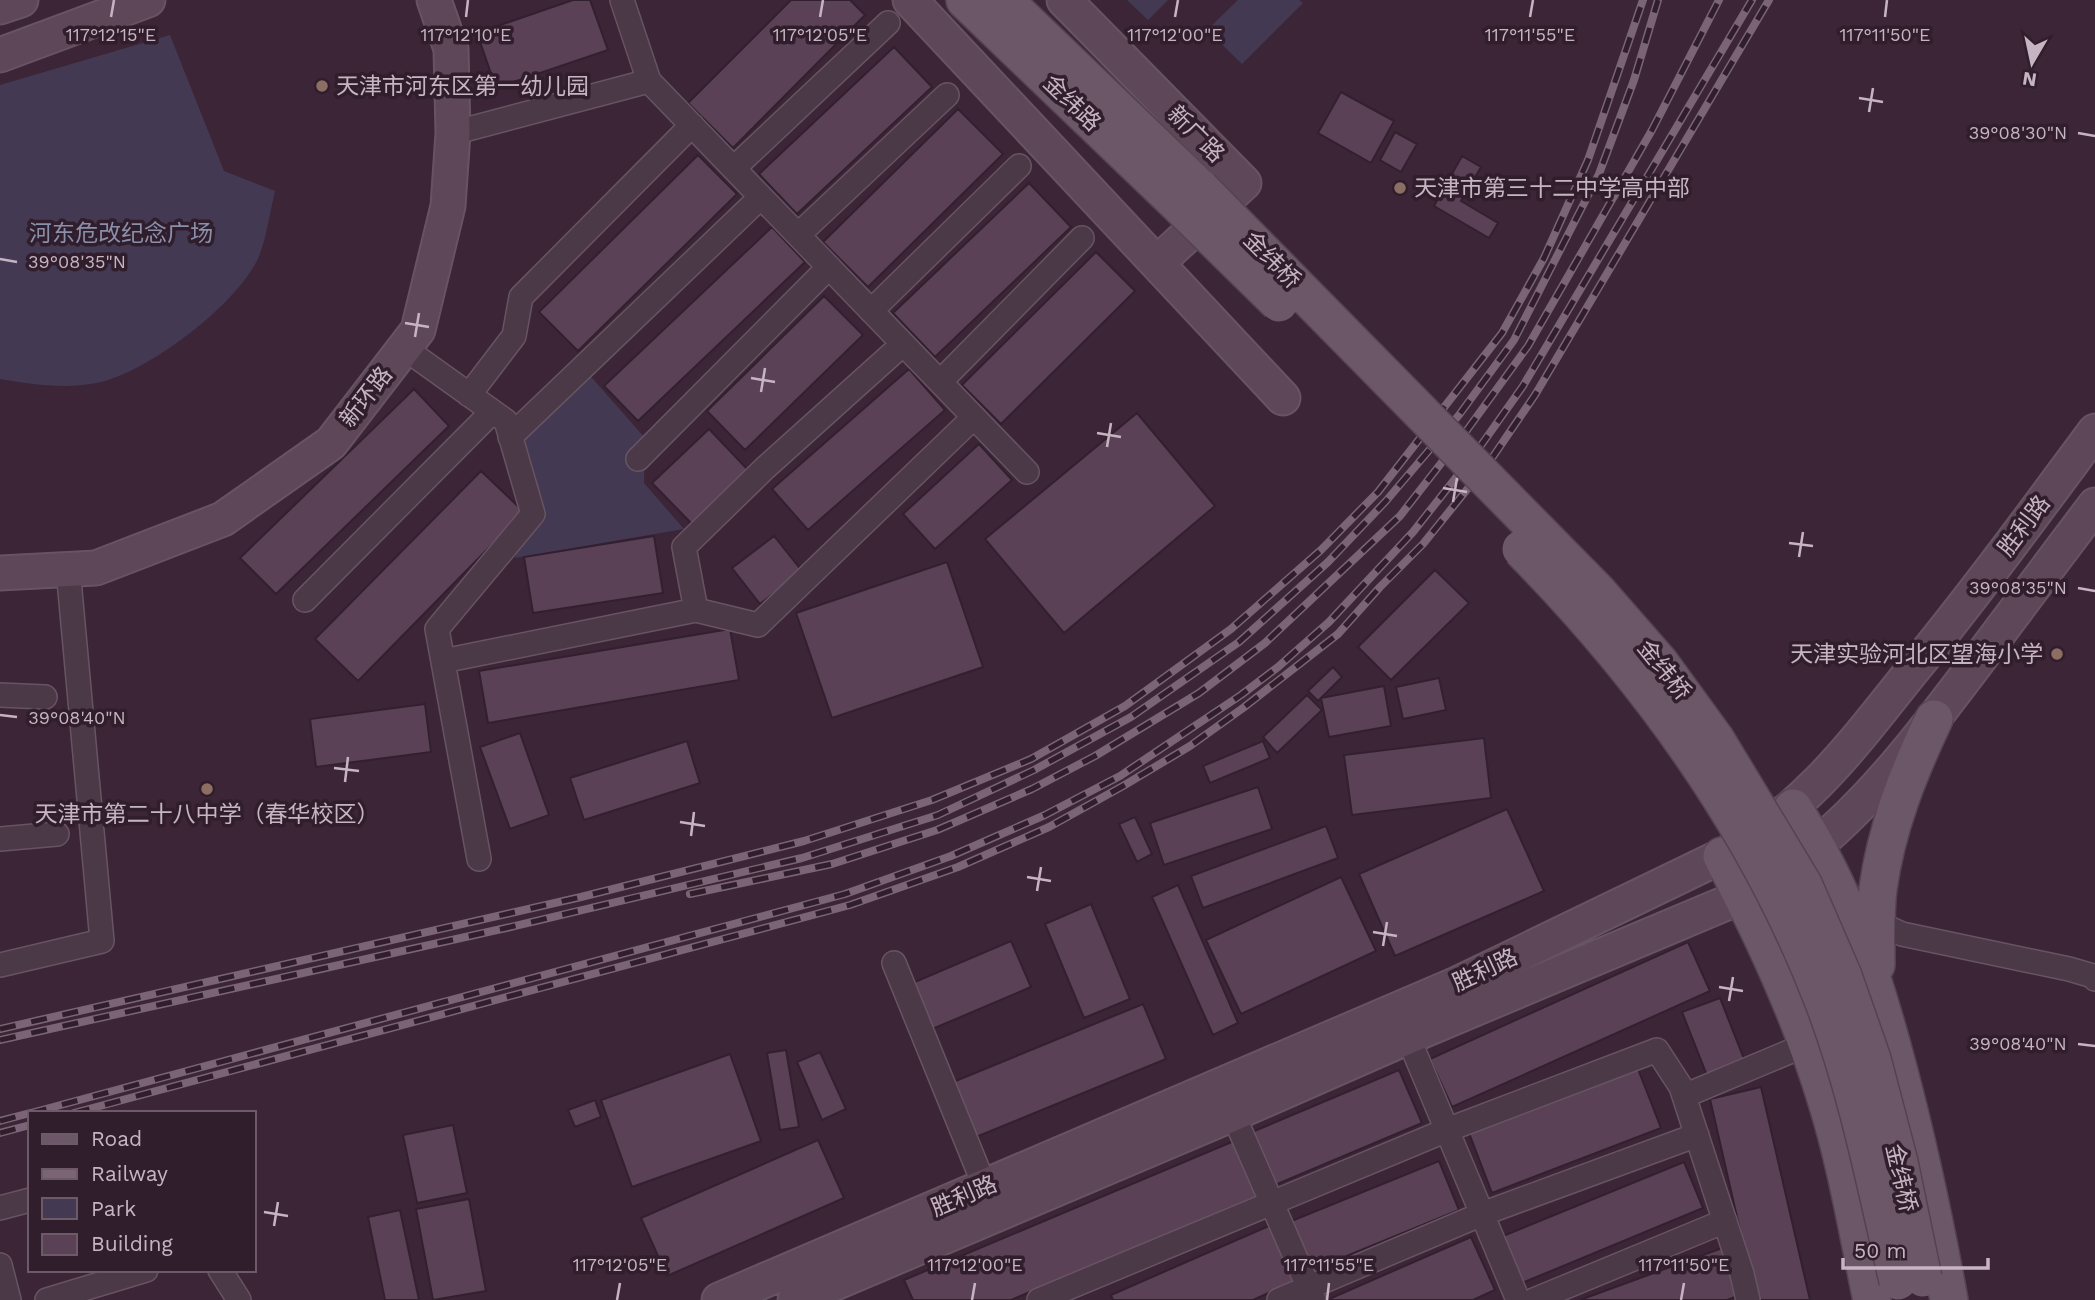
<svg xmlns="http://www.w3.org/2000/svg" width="2095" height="1300" font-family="'Work Sans','Noto Sans SC',sans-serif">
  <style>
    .green { fill: #443952 }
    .building { fill: #5b4156; stroke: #33202f; stroke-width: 2 }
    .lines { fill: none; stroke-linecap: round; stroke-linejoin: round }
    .street-casing { stroke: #675463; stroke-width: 26 }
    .secondary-casing { stroke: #675463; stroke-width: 37 }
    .primary-casing { stroke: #554251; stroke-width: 40 }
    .street { stroke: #4c3948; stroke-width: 23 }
    .secondary { stroke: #5e4759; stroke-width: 33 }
    .primary { stroke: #6c5768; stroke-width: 37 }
    .rail-casing { stroke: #7a6476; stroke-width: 8 }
    .rail { stroke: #311e2d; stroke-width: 5; stroke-dasharray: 16; stroke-linecap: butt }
    .primary-bridge-casing { stroke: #554251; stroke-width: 40; stroke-linecap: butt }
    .primary-bridge { stroke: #6c5768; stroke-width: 37 }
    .ticks { fill: none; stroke: #c7b4c3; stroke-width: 2.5 }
    .education-dot { fill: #8d6e63; stroke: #311e2d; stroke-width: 2.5 }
    .labels { text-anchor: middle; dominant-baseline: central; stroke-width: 7; stroke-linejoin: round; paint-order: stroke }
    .poi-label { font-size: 23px; fill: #c7b4c3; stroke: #311e2d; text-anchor: start }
    .street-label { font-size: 23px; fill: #c7b4c3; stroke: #311e2d }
    .park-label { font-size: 23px; fill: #8a8fab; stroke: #311e2d }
    .ticks-label { font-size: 18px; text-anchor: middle; fill: #c7b4c3; stroke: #311e2d; stroke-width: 7; stroke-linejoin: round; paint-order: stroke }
  </style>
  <rect width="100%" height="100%" fill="#3b2537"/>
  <path class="green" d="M1127,0H1168L1148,20Z
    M1238,0H1299L1303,3L1242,64L1207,30Z
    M170,35L224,171L275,191C270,212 267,234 260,254C242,300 158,364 111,379C77,391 35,385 0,379V85Z
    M586,371L645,438L644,483L684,529L515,558L530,502L514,438Z"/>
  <path class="building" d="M573,0H590L608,50L496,88L477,33Z
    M791,0H850L865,15L733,148L688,103Z
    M894,47L932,87L797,214L759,174Z
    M1341,92L1394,121L1371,163L1318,133Z
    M958,109L1003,154L868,287L823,242Z
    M1395,132L1417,144L1401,172L1380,160Z
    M698,155L737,194L578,351L539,312Z
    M1462,156L1481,167L1461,201L1498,223L1489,238L1434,206Z
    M1029,183L1071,227L935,357L893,313Z
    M772,227L805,262L638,421L604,386Z
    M1096,252L1135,291L1001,424L962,385Z
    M824,296L863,335L745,450L707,411Z
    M909,369L945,410L808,530L772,489Z
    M414,389L449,426L276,594L240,558Z
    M1137,413L1215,506L1064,633L985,539Z
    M709,429L750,472L693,525L652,483Z
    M979,444L1012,480L935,549L903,514Z
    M481,471L524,512L358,681L315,639Z
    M654,536L663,593L533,613L524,557Z
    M774,536L802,571L760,604L732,568Z
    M947,562L983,667L832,718L796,613Z
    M1435,570L1469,603L1391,680L1358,647Z
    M730,629L739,680L488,723L479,671Z
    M1333,667L1342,677L1318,701L1308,691Z
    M1439,678L1446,710L1403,719L1396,687Z
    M1384,686L1391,726L1329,737L1321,698Z
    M1307,695L1322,710L1277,753L1263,737Z
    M425,704L431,752L316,767L310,719Z
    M520,733L549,815L510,829L480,747Z
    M1484,738L1491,798L1352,815L1344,755Z
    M687,741L700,783L584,820L570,778Z
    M1263,741L1270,758L1210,783L1203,766Z
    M1258,787L1272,829L1164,865L1150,823Z
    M1507,809L1544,891L1395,956L1359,874Z
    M1135,817L1152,854L1137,862L1119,824Z
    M1326,826L1338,858L1203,908L1191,876Z
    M1341,877L1376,951L1241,1014L1206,940Z
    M1178,885L1238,1023L1213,1035L1152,897Z
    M1091,904L1130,999L1084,1018L1045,924Z
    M1011,941L1031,987L930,1030L910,984Z
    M1688,942L1710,991L1452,1107L1430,1059Z
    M1720,998L1746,1064L1708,1078L1682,1012Z
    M1143,1004L1166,1059L976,1137L953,1082Z
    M786,1050L799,1127L780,1130L767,1053Z
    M820,1052L846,1109L822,1120L797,1062Z
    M730,1054L761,1141L632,1187L601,1100Z
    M1638,1069L1661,1128L1492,1193L1469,1133Z
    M1399,1070L1422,1123L1275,1185L1252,1132Z
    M1761,1087L1810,1300H1756L1710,1099Z
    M595,1100L601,1117L575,1127L568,1110Z
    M453,1125L467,1193L417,1203L403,1135Z
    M818,1140L844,1198L667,1276L641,1218Z
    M1234,1141L1258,1196L1011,1300H913L904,1280Z
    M1439,1161L1459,1210L1310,1271L1289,1222Z
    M1684,1162L1703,1208L1522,1283L1503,1236Z
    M469,1199L486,1291L433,1300L416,1209Z
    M400,1210L419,1300H385L368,1217Z
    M1271,1225L1295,1281L1253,1300H1113L1111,1295Z
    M1471,1237L1495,1290L1473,1300H1327Z
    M1725,1247L1743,1294L1727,1300H1580Z"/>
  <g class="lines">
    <g class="street-casing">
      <path id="street" d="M622,0L649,81
        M453,133L649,81L1027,472
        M734,168L888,23
        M798,235L947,95
        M871,311L1019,166
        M404,348L506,421L533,514L437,629L479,859
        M940,382L1082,238
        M469,395L514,336L521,297L692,125
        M510,437L761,197
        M638,459L829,267
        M305,600L492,412
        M696,610L684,547L765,468L903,344
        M443,661L696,610L758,625L974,417
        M0,695L45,697
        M0,839L57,834
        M1867,918L1902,934L2069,969L2093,976L2095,979
        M894,963L985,1187
        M0,965L102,941L68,569
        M1408,1037L1518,1300
        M1684,1096L1808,1044
        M1233,1114L1314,1300
        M0,1208L30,1200
        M0,1265L9,1300
        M220,1270L239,1300
        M47,1300L146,1270
        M1039,1300L1447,1130L1657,1050L1681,1087L1742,1274L1748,1300
        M1279,1300L1482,1214L1697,1135
        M1534,1300L1725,1221"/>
    </g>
    <g class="secondary-casing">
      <path id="secondary" d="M910,0L1283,398
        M1064,0L1244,183L1157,263
        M0,7L21,0
        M0,55L148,0
        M0,573L96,568L223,519L331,443L418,330L448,206L453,133L451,49L434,0
        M719,1300L1457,984L1722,856C1808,807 1851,747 1911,672C1975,594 2035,512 2095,431
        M795,1300L1233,1114L1408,1037L1743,896C1839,844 1905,757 1971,670C2012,615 2054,560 2095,505"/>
    </g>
    <g class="primary-casing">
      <path id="primary" d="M965,0L1180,206
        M1004,0L1200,188
        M1793,808C1847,891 1874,977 1899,1072C1919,1148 1935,1223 1949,1300
        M1722,856C1763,935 1801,1016 1827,1102C1847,1166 1858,1234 1872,1300
        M1876,965C1876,940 1875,914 1878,889C1886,829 1908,774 1934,719"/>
    </g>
    <use href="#street" class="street"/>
    <use href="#secondary" class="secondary"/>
    <use href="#primary" class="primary"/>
    <g class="rail-casing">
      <path id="rail" d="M690,894L832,864L937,830L1032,789L1095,756L1199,693L1265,643L1400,516L1467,430L1528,346L1652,130L1719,0
        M0,1029L581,897L804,841L932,800L1031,759L1125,706L1231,629L1321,550L1378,492L1502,333L1544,258L1588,160L1643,0
        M0,1040L506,928L802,858L938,815L1034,770L1131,717L1239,642L1328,562L1386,501L1459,415L1514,340L1599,174L1634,80L1658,0
        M31,1113L845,894L951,856L1045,815L1120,776L1241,695L1278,667L1329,622L1413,532L1477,451L1523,386L1752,0
        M74,1113L850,905L958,867L1049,827L1123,786L1190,746L1243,708L1338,634L1380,587L1423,544L1490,461L1535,395L1769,0
        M0,1121L30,1113
        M0,1133L30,1125"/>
    </g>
    <use href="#rail" class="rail"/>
    <g class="primary-bridge-casing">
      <path id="primary-bridge" d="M1200,188L1597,591L1660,663L1716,740L1803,884L1843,976L1872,1059L1899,1162L1923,1278
        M1180,206L1279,303
        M1521,549C1649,679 1757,829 1823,1000C1858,1091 1876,1187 1898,1281"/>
    </g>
    <use href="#primary-bridge" class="primary-bridge"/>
  </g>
  <path class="ticks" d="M111,17L114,0M466,17L468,0M820,17L823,0M1175,17L1178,0M1530,17L1533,0M1885,17L1887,0M1859,98L1883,102M1869,112L1873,88M2078,133L2095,136M0,259L17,262M405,323L429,327M415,337L419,313M751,378L775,382M761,392L765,368M1097,433L1121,437M1107,447L1111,423M1443,488L1467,492M1453,502L1457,478M1789,543L1813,546M1799,557L1803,532M2078,588L2095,591M0,715L17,717M334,768L359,771M345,782L348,757M680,822L705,826M691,836L694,812M1027,877L1051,881M1037,891L1041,867M1373,932L1397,936M1383,946L1387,922M1719,987L1743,991M1729,1001L1733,977M2078,1044L2095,1046M264,1212L288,1216M274,1226L278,1202M617,1300L620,1283M972,1300L975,1283M1327,1300L1329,1283M1681,1300L1684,1283"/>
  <g class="education-dot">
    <circle cx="322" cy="86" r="7"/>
    <circle cx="1400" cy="188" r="7"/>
    <circle cx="2057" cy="654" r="7"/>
    <circle cx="207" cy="789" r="7"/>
  </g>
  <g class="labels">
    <g class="poi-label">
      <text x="336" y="86">天津市河东区第一幼儿园</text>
      <text x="1414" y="188">天津市第三十二中学高中部</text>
      <text x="2043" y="654" text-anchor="end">天津实验河北区望海小学</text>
      <text x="207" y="814" text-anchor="middle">天津市第二十八中学（春华校区）</text>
    </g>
    <g class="street-label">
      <text transform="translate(1072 103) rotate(44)">金纬路</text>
      <text transform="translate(1196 134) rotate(45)">新广路</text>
      <text transform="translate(1272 260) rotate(45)">金纬桥</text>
      <text transform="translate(366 397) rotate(-52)">新环路</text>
      <text transform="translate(2024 526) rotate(-53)">胜利路</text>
      <text transform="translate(1664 670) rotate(51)">金纬桥</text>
      <text transform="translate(1485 970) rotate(-25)">胜利路</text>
      <text transform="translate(1901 1178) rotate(77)">金纬桥</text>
      <text transform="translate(964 1196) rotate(-23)">胜利路</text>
    </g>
    <g class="park-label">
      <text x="121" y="233">河东危改纪念广场</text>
    </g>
  </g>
  <g class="ticks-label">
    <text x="111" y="41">117°12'15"E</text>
    <text x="466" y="41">117°12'10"E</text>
    <text x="820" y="41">117°12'05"E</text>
    <text x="1175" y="41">117°12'00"E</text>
    <text x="1530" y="41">117°11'55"E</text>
    <text x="1885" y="41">117°11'50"E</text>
    <text x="2018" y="139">39°08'30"N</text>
    <text x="77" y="268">39°08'35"N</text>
    <text x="2018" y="594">39°08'35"N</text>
    <text x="77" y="724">39°08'40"N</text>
    <text x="2018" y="1050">39°08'40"N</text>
    <text x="620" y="1271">117°12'05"E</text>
    <text x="975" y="1271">117°12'00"E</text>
    <text x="1329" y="1271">117°11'55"E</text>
    <text x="1684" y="1271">117°11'50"E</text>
  </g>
  <rect x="28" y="1111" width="228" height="161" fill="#311e2d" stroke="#6d5a69" stroke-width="2"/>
  <rect x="42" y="1134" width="35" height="10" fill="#6c5768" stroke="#6d5a69" stroke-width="2"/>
  <text x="91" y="1146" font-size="21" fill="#c7b4c3">Road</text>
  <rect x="42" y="1169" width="35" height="10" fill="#7a6476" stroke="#6d5a69" stroke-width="2"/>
  <text x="91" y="1181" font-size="21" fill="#c7b4c3">Railway</text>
  <rect x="42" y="1198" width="35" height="21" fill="#443952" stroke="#6d5a69" stroke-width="2"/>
  <text x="91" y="1216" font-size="21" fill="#c7b4c3">Park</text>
  <rect x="42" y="1234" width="35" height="21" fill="#5b4156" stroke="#6d5a69" stroke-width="2"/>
  <text x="91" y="1251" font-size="21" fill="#c7b4c3">Building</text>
  <g transform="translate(2032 63) rotate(189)" stroke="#311e2d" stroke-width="5" paint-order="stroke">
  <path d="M0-5L12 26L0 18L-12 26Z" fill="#c7b4c3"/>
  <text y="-10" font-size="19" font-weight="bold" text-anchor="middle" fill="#c7b4c3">N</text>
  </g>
  <path d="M1843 1258v10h145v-10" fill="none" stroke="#c7b4c3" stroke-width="3.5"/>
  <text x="1854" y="1258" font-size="21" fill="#c7b4c3" stroke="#311e2d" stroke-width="5" paint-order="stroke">50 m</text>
</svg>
